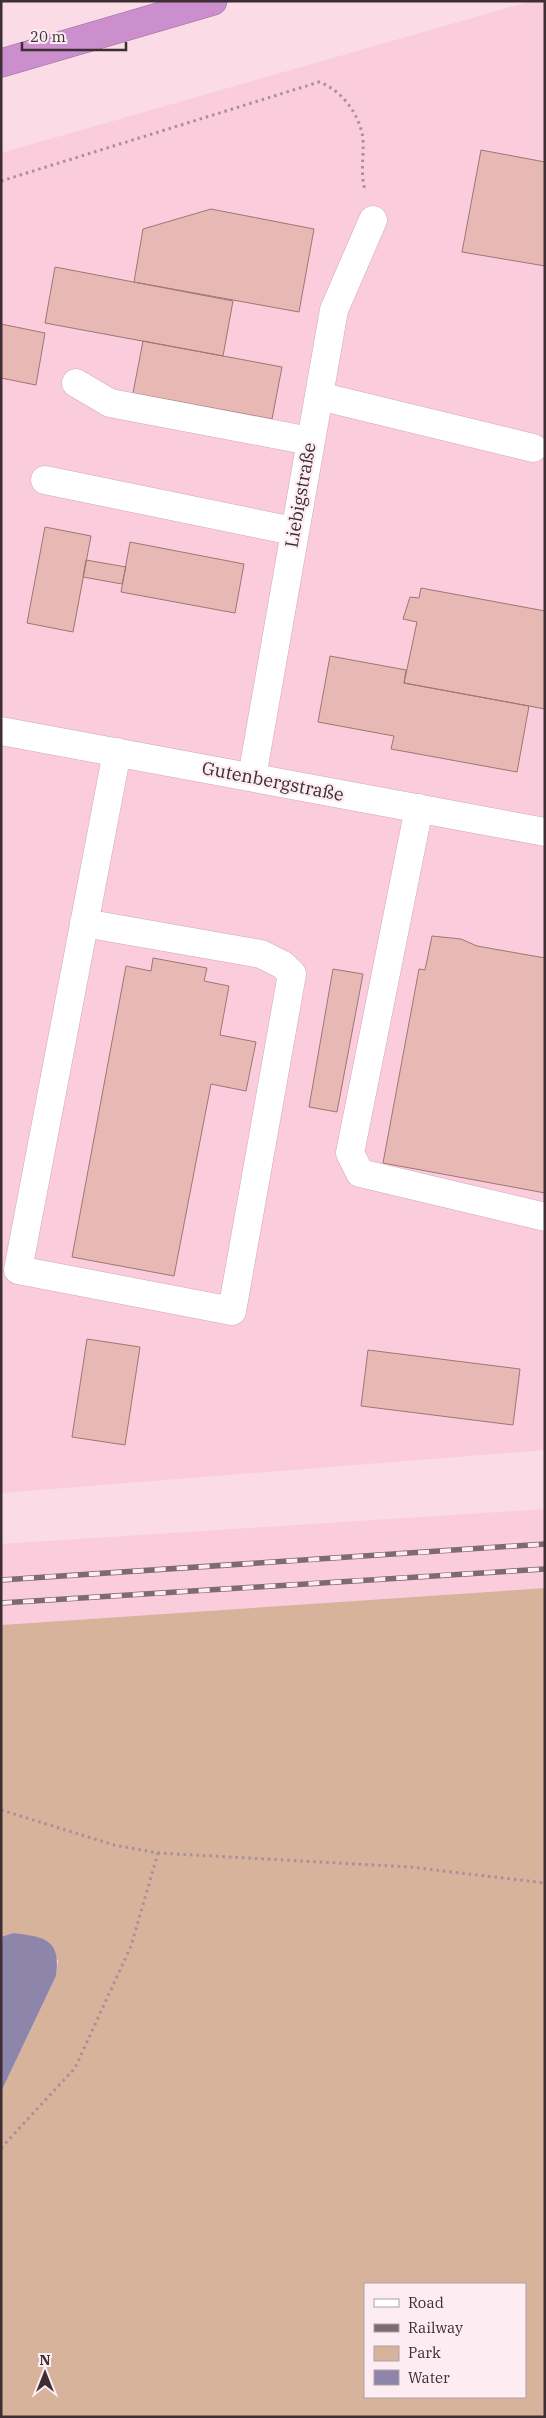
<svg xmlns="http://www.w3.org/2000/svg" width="546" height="2418" font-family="'IBM Plex Serif',serif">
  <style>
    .built { fill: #fbccdc }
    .green { fill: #d7b39b; fill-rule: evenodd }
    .water { fill: #8e85aa }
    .building { fill: #e7b8b4; stroke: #9d7774 }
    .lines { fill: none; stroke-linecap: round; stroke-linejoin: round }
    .minor-casing { stroke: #cea9b6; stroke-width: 29 }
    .highway-casing { stroke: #996d98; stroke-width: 29 }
    .path { stroke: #a89098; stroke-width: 3; stroke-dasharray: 2.5 4; stroke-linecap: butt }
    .minor { stroke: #fff; stroke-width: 28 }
    .highway { stroke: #cb8fce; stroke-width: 28 }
    .rail-casing { stroke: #7f6a71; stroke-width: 5.5 }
    .rail { stroke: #fdedf2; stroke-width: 4; stroke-dasharray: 11; stroke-linecap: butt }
    .labels { text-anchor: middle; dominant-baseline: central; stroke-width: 4.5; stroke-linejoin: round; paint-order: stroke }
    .street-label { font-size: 18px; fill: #3d2e33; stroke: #fdedf2 }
  </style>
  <rect width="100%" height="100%" fill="#fadbe6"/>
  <path class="built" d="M532,1H545V1450L1,1493V153Z
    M545,1509V1588L1,1625V1544Z"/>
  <path class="green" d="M545,1588V2417H1V2092L56,1976L58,1960L13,1933L1,1937V1625ZM365,2284H525V2397H365Z"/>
  <path class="water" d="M13,1933C45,1937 61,1939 56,1976L1,2092V1937Z"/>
  <path class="building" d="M481,150L545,162V266L462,252Z
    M211,209L314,229L299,312L134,282L143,229Z
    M55,267L233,301L223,356L45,323Z
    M1,324L45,333L36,385L1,378Z
    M143,341L282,367L272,419L133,393Z
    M45,527L91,536L73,632L27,623Z
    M130,542L244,564L235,613L121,592Z
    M86,560L126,567L122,584L83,577Z
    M421,588L545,611V709L404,683L417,622L403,619L410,597L419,598Z
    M330,656L406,670L404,683L529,706L517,772L391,749L394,736L318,722Z
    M432,936L461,939L477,946L545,958V1193L383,1163L419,969L425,970Z
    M153,958L207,968L204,981L229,986L220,1035L256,1042L246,1091L211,1084L174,1276L72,1257L126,966L151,971Z
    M333,969L363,974L337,1112L309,1107Z
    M87,1339L140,1347L125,1445L72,1437Z
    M368,1350L520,1369L513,1425L361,1406Z"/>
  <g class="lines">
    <g class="minor-casing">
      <path id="minor" d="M76,383L110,403L310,441
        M319,396L533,448
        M45,480L293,531
        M1,731L545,832
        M252,777L334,310L373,220
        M419,808L350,1153L360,1173L545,1217
        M84,923L261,954L283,965L292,974L232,1311L18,1270L117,752"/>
    </g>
    <g class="highway-casing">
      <path id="highway" d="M1,63L213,1"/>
    </g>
    <path class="path" d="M1,181L319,82C342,90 360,115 363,139C364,157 360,173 365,190
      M1,1810L114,1845L158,1853L410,1867L545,1883
      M1,2148L75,2068L131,1946L158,1853"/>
    <use href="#minor" class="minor"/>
    <use href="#highway" class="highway"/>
    <g class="rail-casing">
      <path id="rail" d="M1,1580L545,1544
        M1,1603L545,1569"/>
    </g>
    <use href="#rail" class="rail"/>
  </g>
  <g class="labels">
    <g class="street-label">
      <text transform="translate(300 495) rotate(-80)">Liebigstraße</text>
      <text transform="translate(273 781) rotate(11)">Gutenbergstraße</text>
    </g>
  </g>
  <rect width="546" height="2418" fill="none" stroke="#3d2e33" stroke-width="5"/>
  <rect x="364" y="2283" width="162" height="115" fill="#fdedf2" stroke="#b0a1a6"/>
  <rect x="374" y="2299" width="25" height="8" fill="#ffffff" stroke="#b0a1a6"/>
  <text x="408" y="2308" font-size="15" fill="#3d2e33">Road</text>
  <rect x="374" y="2324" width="25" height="8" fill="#7f6a71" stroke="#b0a1a6"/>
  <text x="408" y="2333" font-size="15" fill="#3d2e33">Railway</text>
  <rect x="374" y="2346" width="25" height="15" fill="#d7b39b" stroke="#b0a1a6"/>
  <text x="408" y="2358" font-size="15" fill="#3d2e33">Park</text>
  <rect x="374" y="2370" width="25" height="15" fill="#8e85aa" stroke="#b0a1a6"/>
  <text x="408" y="2383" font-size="15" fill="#3d2e33">Water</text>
  <g transform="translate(45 2373)" stroke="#fdedf2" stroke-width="4" paint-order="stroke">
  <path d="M0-4L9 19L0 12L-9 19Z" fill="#3d2e33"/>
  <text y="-8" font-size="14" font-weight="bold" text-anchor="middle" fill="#3d2e33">N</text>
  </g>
  <path d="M22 42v8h104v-8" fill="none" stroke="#3d2e33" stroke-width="2.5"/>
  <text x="30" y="42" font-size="15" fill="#3d2e33" stroke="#fdedf2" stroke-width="4" paint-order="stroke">20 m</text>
</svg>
